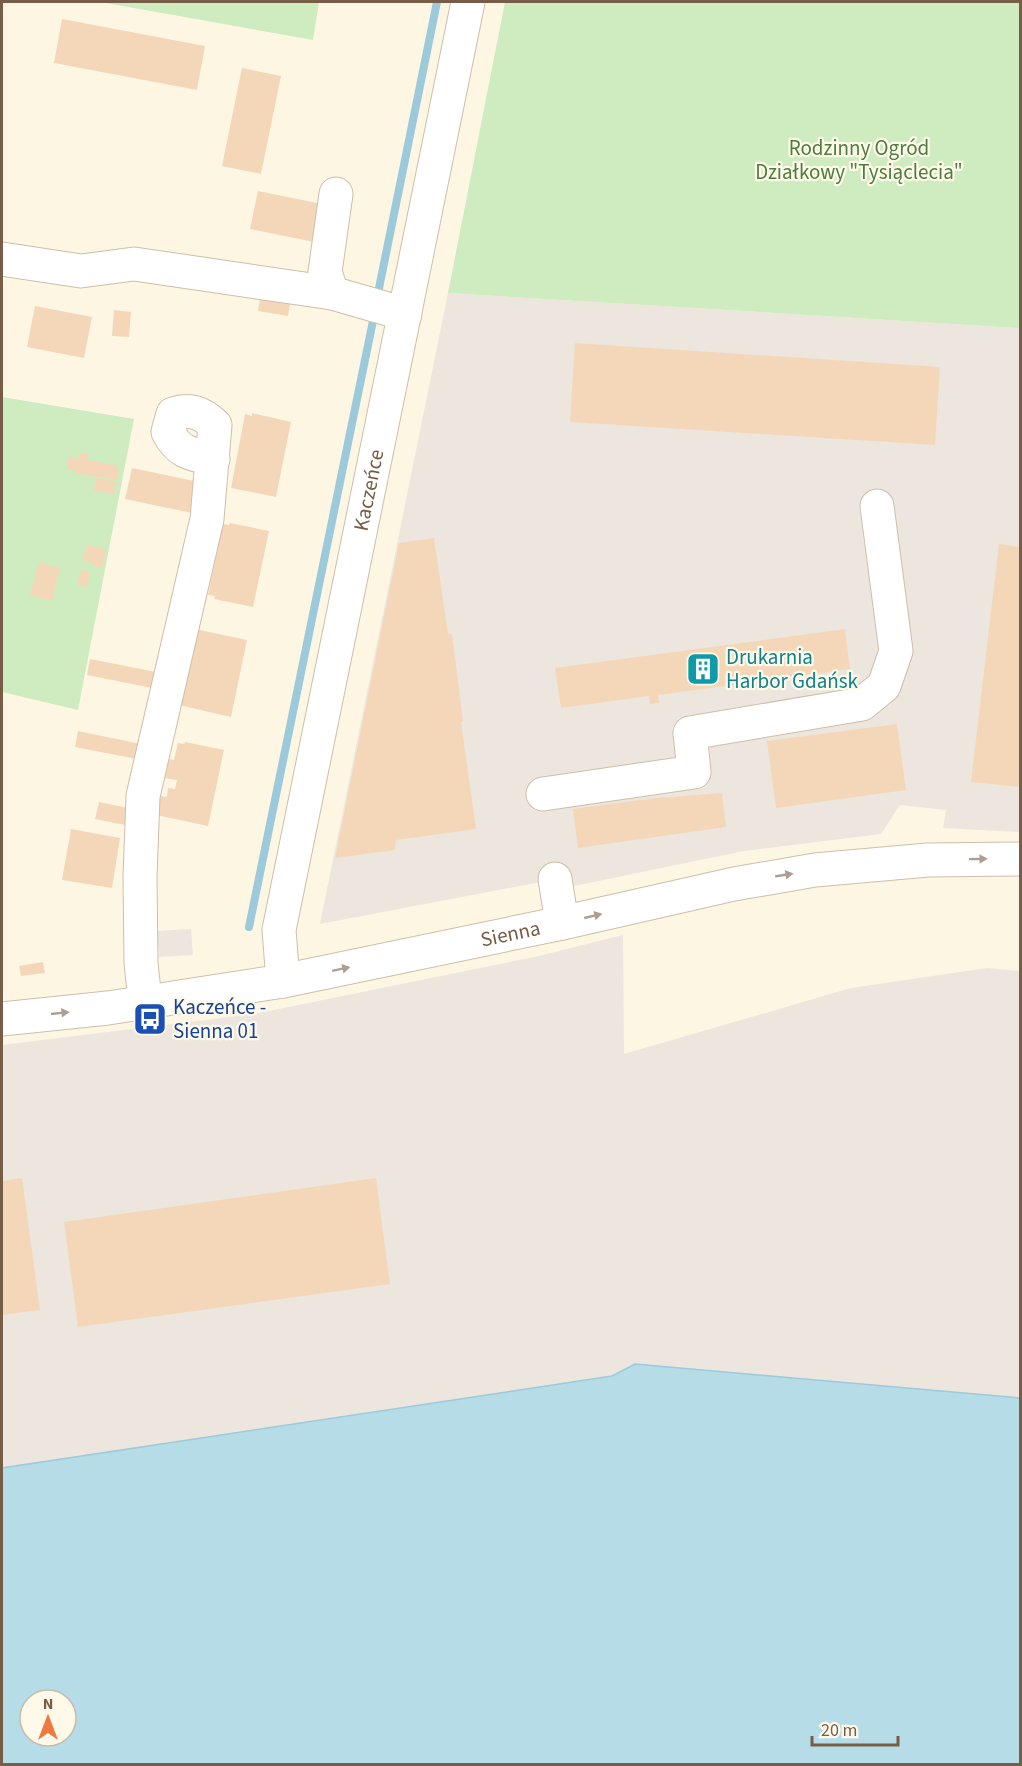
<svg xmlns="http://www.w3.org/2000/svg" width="1022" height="1766" font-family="'Source Sans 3',sans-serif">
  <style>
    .industrial { fill: #ece6de }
    .green { fill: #ceecc0 }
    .water { fill: #b6dce8; stroke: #9ccadb; stroke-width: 1.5; fill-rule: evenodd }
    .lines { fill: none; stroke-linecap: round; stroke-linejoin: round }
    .stream { stroke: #9ccadb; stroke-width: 8 }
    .building { fill: #f4d7b9 }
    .minor-casing { stroke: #cfbea9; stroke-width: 35 }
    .minor { stroke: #fff; stroke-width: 33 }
    .oneway { fill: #ad9e91 }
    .labels { text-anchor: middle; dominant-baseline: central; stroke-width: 4.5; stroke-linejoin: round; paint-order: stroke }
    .park-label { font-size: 21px; fill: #4b7e3e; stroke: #fff9ea }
    .street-label { font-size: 21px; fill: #775d47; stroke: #fff9ea }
    .culture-label { font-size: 21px; fill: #0d838f; stroke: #fff9ea; text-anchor: start }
    .transit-label { font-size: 21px; fill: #164399; stroke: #fff9ea; text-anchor: start }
  </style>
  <rect width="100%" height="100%" fill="#fdf6e3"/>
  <path class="industrial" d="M448,293L1020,328V832L943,828L946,810L900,805L881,834L744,851L574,886L572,876L320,924Z
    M191,929L193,955L159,957L157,931Z
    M623,935L624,1054L851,988L987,968L1020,971V1398L635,1364L612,1376L2,1468V1045L254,1014L539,956Z"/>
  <path class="green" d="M100,2H319L313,40Z
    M505,2H1020V328L448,293Z
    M2,397L134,419L78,710L2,692Z"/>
  <path class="water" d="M635,1364L1020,1398V1764H2V1468L612,1376ZM30,1700H66V1736H30Z"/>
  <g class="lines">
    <path class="stream" d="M377,298L437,2
      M249,927L375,311"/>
  </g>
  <path class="building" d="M62,19L205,46L197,90L54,63Z
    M242,68L281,76L261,174L222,166Z
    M258,191L327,205L319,243L250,229Z
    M261,293L291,298L288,316L258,311Z
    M35,306L92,317L84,358L27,347Z
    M114,310L131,312L129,337L112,336Z
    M575,343L940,367L935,445L570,422Z
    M252,413L291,422L276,497L231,488L245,414L252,416Z
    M80,452L88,454L87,460L115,465L119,469L117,480L75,473V471L67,469L69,456L78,459Z
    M132,468L199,482L192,513L125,499Z
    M96,478L117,482L114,494L93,490Z
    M230,523L269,531L253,607L214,599L215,596L208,595L223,524L229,525Z
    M434,538L448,634H452L463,721L461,722L476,829L396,840L395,850L335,858L399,543Z
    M999,544L1020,547V787L971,782Z
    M87,545L106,549L102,568L94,566V564L83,560Z
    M39,562L60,568L52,601L30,595Z
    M81,570L90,572L87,587L77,584Z
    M195,629L247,640L231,717L179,705Z
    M845,629L850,669L658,695L659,703L650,704L649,696L561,708L555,668Z
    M90,659L161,673L157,689L87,675Z
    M897,724L906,790L776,808L767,741Z
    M78,731L146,745L142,760L75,747Z
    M185,742L224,750L208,826L156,815L160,796L167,797L168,788L175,789L177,780L164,778L168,759L174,760L178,743L184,744Z
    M722,793L726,827L578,848L573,809L656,798Z
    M99,802L128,808L125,825L95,819Z
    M71,829L120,838L112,888L62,880Z
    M43,962L45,973L21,976L19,966Z
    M22,1178L40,1310L2,1315V1181Z
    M376,1178L390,1284L78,1327L64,1222Z"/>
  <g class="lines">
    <g class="minor-casing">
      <g id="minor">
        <path d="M336,194L325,272L332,293L405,314"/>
        <path d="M2,259L81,271L134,264L332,293"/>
        <path d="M543,794L694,772L690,733L862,704L884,686L896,651L877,506"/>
        <path d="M555,879L562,923"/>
        <path id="s1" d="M283,981L279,930L468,2"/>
        <path d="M145,1001L141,963L140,877L143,796L207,519L215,425C202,413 191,408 173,414L168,432C179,453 191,454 213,459"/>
        <path id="s2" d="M2,1019L108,1008L283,981L562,923L734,884L815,870L928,860L1020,859"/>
      </g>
    </g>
    <use href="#minor" class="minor"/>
  </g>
  <defs><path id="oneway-solid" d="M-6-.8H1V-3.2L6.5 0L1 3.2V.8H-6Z" transform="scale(1.5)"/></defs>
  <g class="oneway">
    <use href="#oneway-solid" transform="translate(978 859) rotate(-1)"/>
    <use href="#oneway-solid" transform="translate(784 875) rotate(-9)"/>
    <use href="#oneway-solid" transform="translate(593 916) rotate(-13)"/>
    <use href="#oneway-solid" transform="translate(341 969) rotate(-12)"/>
    <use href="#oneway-solid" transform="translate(60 1013) rotate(-6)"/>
  </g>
  <defs>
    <g id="building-square" transform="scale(1.725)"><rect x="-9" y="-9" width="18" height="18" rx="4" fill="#0f9aa8" stroke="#fff9ea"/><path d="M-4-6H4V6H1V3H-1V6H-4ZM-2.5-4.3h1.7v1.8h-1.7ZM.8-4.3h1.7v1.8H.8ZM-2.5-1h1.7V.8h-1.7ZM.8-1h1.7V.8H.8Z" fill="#fff"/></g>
    <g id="bus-square" transform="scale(1.725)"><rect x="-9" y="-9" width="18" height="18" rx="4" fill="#1a4fb4" stroke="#fff9ea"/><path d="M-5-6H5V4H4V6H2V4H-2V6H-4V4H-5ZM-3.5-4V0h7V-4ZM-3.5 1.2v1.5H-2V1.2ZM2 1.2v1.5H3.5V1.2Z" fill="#fff"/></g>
  </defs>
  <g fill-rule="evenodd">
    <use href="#building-square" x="703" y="669"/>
    <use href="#bus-square" x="150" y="1019"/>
  </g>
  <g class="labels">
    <g class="park-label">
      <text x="859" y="148">Rodzinny Ogród<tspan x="859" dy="24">Działkowy "Tysiąclecia"</tspan></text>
    </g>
    <g class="street-label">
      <text stroke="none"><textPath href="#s1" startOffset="500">Kaczeńce</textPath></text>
      <text stroke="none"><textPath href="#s2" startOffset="516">Sienna</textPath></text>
    </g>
    <g class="culture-label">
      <text x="726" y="657">Drukarnia<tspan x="726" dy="24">Harbor Gdańsk</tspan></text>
    </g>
    <g class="transit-label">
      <text x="173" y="1007">Kaczeńce -<tspan x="173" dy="24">Sienna 01</tspan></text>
    </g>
  </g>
  <rect width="1022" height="1766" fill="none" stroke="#775d47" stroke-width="6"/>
  <g transform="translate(48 1718)"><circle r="28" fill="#fff9ea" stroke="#c9bba9" stroke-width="1.5"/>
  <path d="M0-4.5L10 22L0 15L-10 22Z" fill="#ef7941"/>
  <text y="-9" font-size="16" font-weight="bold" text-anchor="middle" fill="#775d47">N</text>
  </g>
  <path d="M812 1736v9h86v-9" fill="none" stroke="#775d47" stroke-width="3"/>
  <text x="821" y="1736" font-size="18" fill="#775d47" stroke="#fff9ea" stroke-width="4.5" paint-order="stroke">20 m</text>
</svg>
